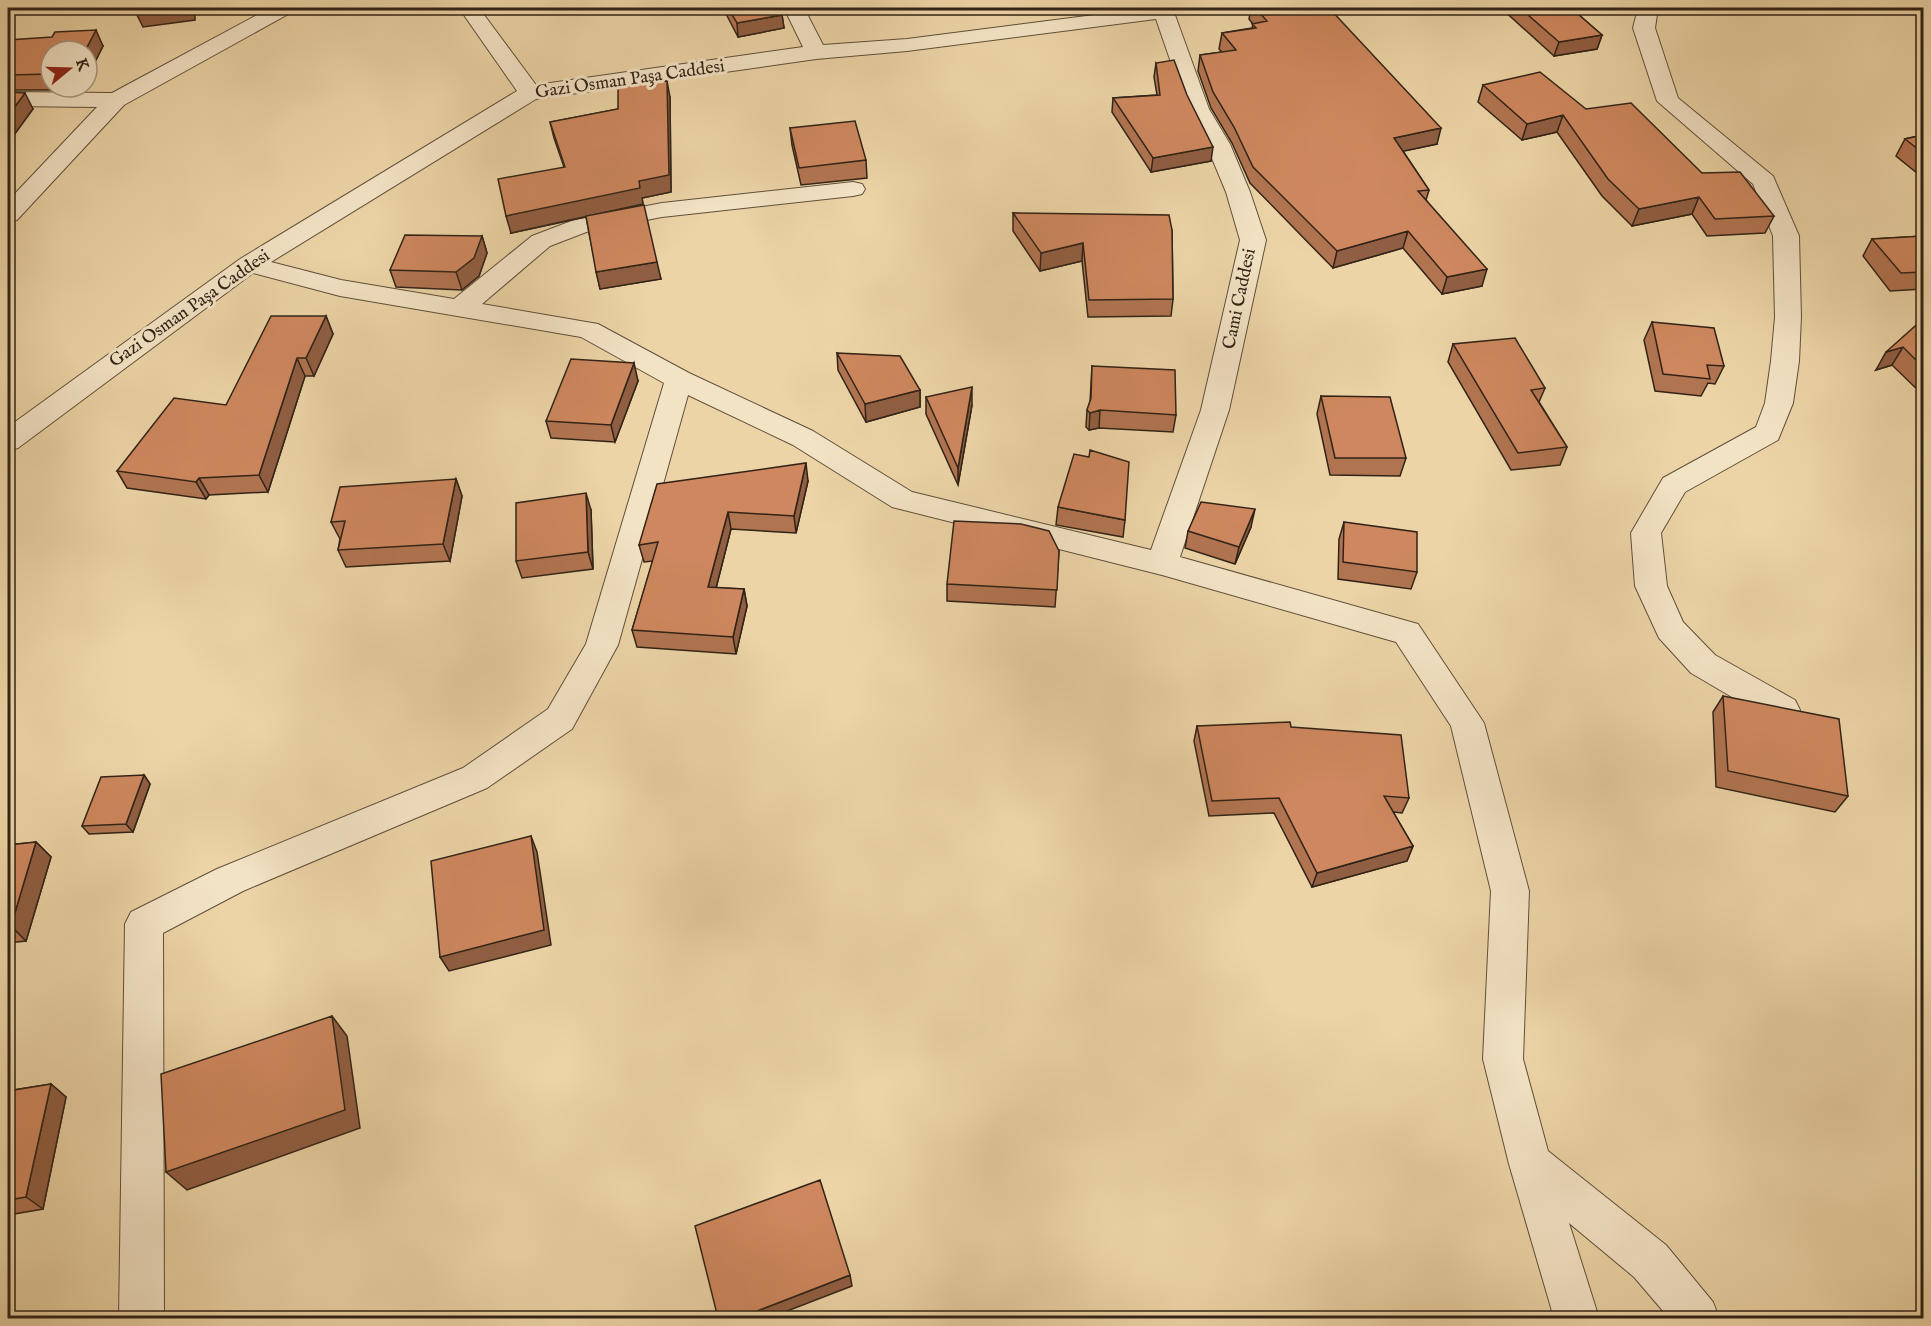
<svg xmlns="http://www.w3.org/2000/svg" width="1931" height="1326" font-family="'IM FELL English',serif">
  <style>
    .lines { fill: none; stroke-linecap: round; stroke-linejoin: round }
    .street-casing { stroke: #604f3b; stroke-width: 2 }
    .street { fill: #f3e3c5; fill-rule: evenodd }
    .wall { fill: #b17451; stroke: #312317; stroke-width: 1.5 }
    .shaded-wall { fill: #905e42; stroke: #312317; stroke-width: 1.5 }
    .building { fill: #ce875e; stroke: #312317; stroke-width: 1.5 }
    .labels { text-anchor: middle; dominant-baseline: central; stroke-width: 6; stroke-linejoin: round; paint-order: stroke }
    .far-street-label { font-size: 18px; fill: #312317; stroke: #f3e3c5 }
  </style>
  <rect width="100%" height="100%" fill="#ecd4a6"/>
  <filter id="stains"><feTurbulence type="fractalNoise" baseFrequency=".00333" numOctaves="4"/><feColorMatrix values="0 0 0 0 .2 0 0 0 0 .09 0 0 0 0 .02 0 0 0 .5 -.17"/></filter>
  <radialGradient id="worn" r=".72"><stop offset=".6" stop-color="#630" stop-opacity="0"/><stop offset="1" stop-color="#630" stop-opacity=".3"/></radialGradient>
  <g class="lines">
    <g class="street-casing">
      <path id="street" d="M270,8H295L292,12L124,105L17,220L8,222V201L97,107L8,106V92L112,93Z
        M459,8H479L536,85L803,47L784,8H804L823,45L907,39L1149,8H1183L1175,15L1209,109L1230,144L1250,192L1266,240L1229,410L1180,557L1418,624L1484,723L1529,891L1523,1059L1548,1151L1666,1245L1713,1302L1719,1318H1669L1634,1277L1569,1223L1599,1318H1554L1509,1164L1483,1059L1491,891L1451,726L1396,642L1162,575L892,507L793,445L688,395L618,645L572,729L487,788L243,891L163,933L164,1318H119L125,924L131,912L217,869L463,768L548,709L586,644L664,383L581,337L340,296L253,273L18,448L8,451V427L240,259L517,91ZM1156,19L1187,109L1206,144L1226,192L1240,240L1201,410L1151,550L912,492L813,431L689,373L598,324L482,304L550,246L589,231L662,217L853,196L862,194L865,189L862,184L853,182L662,203L574,220L532,236L454,299L341,280L271,262L536,99L816,59L907,51Z
        M1638,8H1658L1655,28L1678,98L1773,176L1799,236L1801,317L1799,361L1793,403L1778,440L1685,492L1661,533L1667,586L1683,622L1715,655L1795,700L1800,710L1795,720L1783,724L1771,720L1691,673L1659,638L1635,586L1631,533L1663,478L1756,427L1765,403L1771,361L1775,317L1773,236L1753,184L1657,101L1633,28Z"/>
    </g>
    <use href="#street" class="street"/>
  </g>
  <path class="wall" d="M723,8H778L782,15L784,28L738,37Z
    M1251,8H1329L1437,144L1403,151L1429,190L1426,200L1482,286L1442,294L1403,248L1333,268L1250,183L1232,143L1211,108L1198,71L1200,55L1222,52L1219,49L1222,33L1252,28L1253,24L1249,19Z
    M1501,8H1571L1602,35L1597,49L1554,56Z
    M8,40L103,46L87,78V51H51V87H83L81,90H8Z
    M1156,63L1211,161L1151,172L1112,112L1113,98L1157,95L1154,77Z
    M1483,85L1586,109L1702,173L1774,216L1765,233L1707,236L1692,214L1632,226L1602,196L1557,132L1522,140L1478,102Z
    M8,92L33,109L11,139H8Z
    M670,97L671,192L642,198L643,204L621,209L661,279L600,289L586,217L511,233L564,167L554,138L550,122L618,109Z
    M790,128L866,160L867,178L801,185L792,145Z
    M1923,135V178L1896,156L1905,139Z
    M1013,213L1172,230L1173,299L1171,316L1088,317L1082,261L1040,271L1013,231Z
    M482,236L487,253L479,276L462,290L396,287L390,270Z
    M1923,236V289L1890,291L1863,256L1872,239Z
    M326,316L333,334L314,376H305L268,492L209,495L206,499L127,488L117,471L226,405Z
    M1923,319V395L1892,365L1876,370Z
    M1652,322L1724,366L1715,384L1708,383L1701,396L1655,391L1644,340Z
    M1453,344L1545,388L1539,402L1567,447L1560,465L1511,470L1448,362Z
    M837,353L920,390V407L866,422L838,370Z
    M1092,366L1176,415L1173,432L1099,428L1089,430L1086,427L1087,410L1090,402Z
    M638,381L615,442L551,438L546,421Z
    M1321,396L1406,458L1400,476L1330,475L1317,414Z
    M926,397L972,405L958,485L926,414Z
    M456,479L462,496L450,561L346,567L338,550L340,539L331,522Z
    M808,481L796,533L731,529L716,588L744,589L747,606L736,654L637,647L632,630L653,561L644,562L639,545Z
    M1058,507L1125,520L1123,537L1056,525Z
    M591,510L593,569L522,578L516,561Z
    M1344,522L1417,572L1411,589L1338,579L1339,539Z
    M1251,527L1235,564L1185,548L1188,531Z
    M1059,551L1055,607L947,601V584Z
    M1723,696L1848,796L1835,812L1716,787L1713,712Z
    M1197,726L1291,727L1409,798L1402,813L1393,812L1413,846L1407,861L1312,887L1274,813L1209,816L1194,741Z
    M144,775L150,784L133,832L89,834L82,826Z
    M36,842L51,857L26,941L8,943V845Z
    M51,1084L66,1097L43,1209L8,1215V1091Z"/>
  <path class="shaded-wall" d="M158,8H212L195,10V20L143,27L135,11Z
    M782,15L784,28L738,37L737,23Z
    M96,30L103,46L87,78V51H85Z
    M1602,35L1597,49L1554,56L1559,42Z
    M667,81L670,97L671,192L642,198L643,204L511,233L506,216L639,181Z
    M25,93L33,109L11,139L8,132V116Z
    M1563,115L1557,132L1522,140L1527,124Z
    M1441,128L1437,144L1390,154L1394,138Z
    M1213,147L1211,161L1151,172L1153,158Z
    M1699,197L1692,214L1632,226L1639,209Z
    M1408,231L1403,248L1333,268L1337,251Z
    M482,236L487,253L479,276L462,290L456,272Z
    M1083,243L1082,261L1040,271L1041,253Z
    M657,262L661,279L600,289L596,272Z
    M1487,269L1482,286L1442,294L1447,277Z
    M326,316L333,334L314,376L306,358Z
    M1903,347L1892,365L1876,370L1886,352Z
    M297,358L305,376L268,492L259,475Z
    M634,363L638,381L615,442L611,425Z
    M972,387V405L958,485V468Z
    M920,390V407L866,422L865,404Z
    M1100,410L1099,428L1089,430L1090,413Z
    M806,463L808,481L796,533L794,516Z
    M199,478L209,495L206,499L196,482Z
    M456,479L462,496L450,561L443,544Z
    M586,493L591,510L593,569L588,552Z
    M1255,509L1251,527L1235,564L1239,547Z
    M728,512L731,529L712,604L708,587Z
    M744,589L747,606L736,654L733,637Z
    M144,775L150,784L133,832L126,824Z
    M531,836L537,852L551,945L449,971L440,957Z
    M36,842L51,857L26,941L11,926Z
    M1413,846L1407,861L1312,887L1317,873Z
    M332,1016L347,1036L360,1128L187,1190L166,1172Z
    M51,1084L66,1097L43,1209L26,1197Z
    M850,1275L852,1286L769,1318H739Z"/>
  <path class="building" d="M135,8H158L135,11Z
    M728,8H778L782,15L737,23Z
    M1255,8H1329L1441,128L1394,138L1429,190L1418,191L1487,269L1447,277L1408,231L1337,251L1253,167L1234,127L1213,92L1200,55L1236,50L1222,33L1256,28L1252,24L1267,21Z
    M1520,8H1571L1602,35L1559,42Z
    M96,30L85,51H51V74L8,75V40L52,37L55,32Z
    M1174,60L1187,95L1213,147L1153,158L1113,98L1160,95L1156,63Z
    M1540,72L1586,109L1631,103L1702,173L1740,172L1774,216L1715,219L1699,197L1639,209L1608,179L1563,115L1527,124L1483,85Z
    M667,81L669,175L639,181L640,188L506,216L498,179L565,167L550,122L618,109V84Z
    M8,92L25,93L8,116Z
    M855,121L866,160L799,168L790,128Z
    M1923,135V153L1905,139Z
    M644,205L657,262L596,272L586,216Z
    M1013,213L1169,215L1172,230L1173,299L1089,300L1083,243L1041,253Z
    M405,235L482,236L474,258L456,272L390,270Z
    M1923,236V272L1901,273L1872,239Z
    M271,316H326L306,358H297L259,475L199,478L196,482L117,471L174,398L226,405Z
    M1923,319V367L1903,347L1886,352Z
    M1652,322L1714,328L1724,366L1707,365L1710,379L1663,374Z
    M1515,338L1545,388L1531,390L1567,447L1518,453L1453,344Z
    M837,353L900,356L920,390L865,404Z
    M571,359L634,363L611,425L546,421Z
    M1092,366L1175,370L1176,415L1100,410L1090,413L1087,410L1091,398Z
    M972,387L958,468L926,397Z
    M1321,396L1390,397L1406,458H1335Z
    M1090,450L1129,462L1125,520L1058,507L1074,454L1089,457Z
    M806,463L794,516L728,512L708,587L744,589L733,637L632,630L658,542L639,545L657,484Z
    M456,479L443,544L338,550L345,521L331,522L340,487Z
    M586,493L588,552L516,561V503Z
    M1201,502L1255,509L1239,547L1188,531Z
    M954,521L1021,524L1049,531L1059,551L1057,590L947,584Z
    M1344,522L1417,532V572L1343,562Z
    M1723,696L1839,719L1848,796L1728,771Z
    M1290,722L1291,727L1401,735L1409,798L1384,796L1413,846L1317,873L1279,798L1212,801L1197,726Z
    M144,775L126,824L82,826L101,777Z
    M531,836L544,930L440,957L431,861Z
    M36,842L11,926L8,927V845Z
    M332,1016L345,1110L166,1172L161,1074Z
    M51,1084L26,1197L8,1200V1091Z
    M820,1180L850,1275L739,1318H718L695,1226Z"/>
  <g class="labels">
    <g class="far-street-label">
      <text transform="translate(630 80) rotate(-8)">Gazi Osman Paşa Caddesi</text>
      <text transform="translate(1240 299) rotate(-78)">Cami Caddesi</text>
      <text transform="translate(190 309) rotate(-35)">Gazi Osman Paşa Caddesi</text>
    </g>
  </g>
  <rect width="1931" height="1326" fill="none" stroke="#ecd4a6" stroke-width="30"/>
  <rect x="9" y="9" width="1913" height="1308" fill="none" stroke="#312317" stroke-width="3"/>
  <rect x="15" y="15" width="1901" height="1296" fill="none" stroke="#312317" stroke-width="1.5"/>
  <g transform="translate(69 69) rotate(71)"><circle r="28" fill="#f3e3c5" stroke="#a5967f" stroke-width="1.5"/>
  <path d="M0-4.5L10 22L0 15L-10 22Z" fill="#8f2418"/>
  <text y="-9" font-size="16" font-weight="bold" text-anchor="middle" fill="#312317">K</text>
  </g>
  <rect width="100%" height="100%" filter="url(#stains)"/>
  <rect width="100%" height="100%" fill="url(#worn)"/>
</svg>
